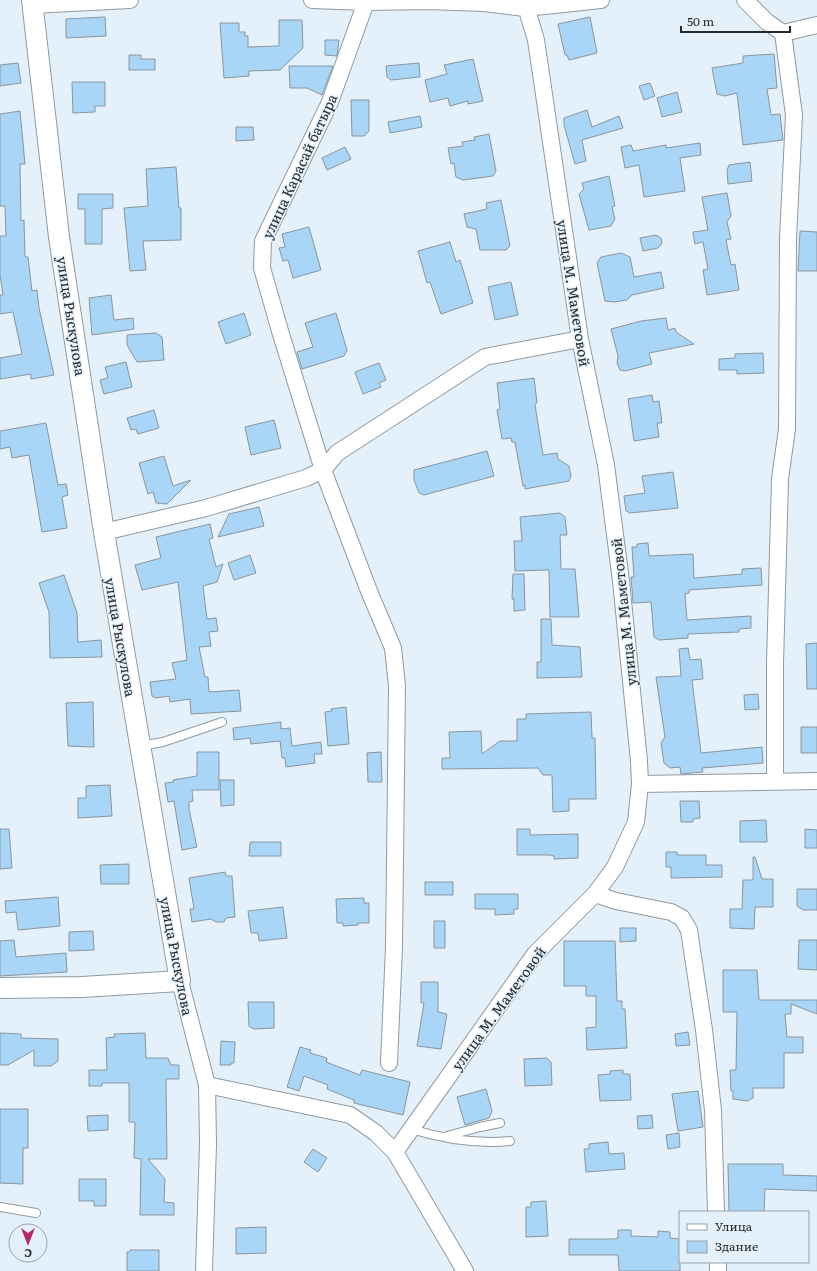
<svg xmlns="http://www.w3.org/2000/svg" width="817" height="1271" font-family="Literata,serif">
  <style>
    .building { fill: #a9d6f6; stroke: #8a959d }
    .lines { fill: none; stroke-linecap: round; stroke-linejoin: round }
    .service-casing { stroke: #8f9aa2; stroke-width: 10 }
    .minor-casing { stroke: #8f9aa2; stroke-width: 18 }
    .tertiary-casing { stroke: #8f9aa2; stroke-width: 22 }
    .service { stroke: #fff; stroke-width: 8 }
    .minor { stroke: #fff; stroke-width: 16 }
    .tertiary { stroke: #fff; stroke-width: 20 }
    .labels { text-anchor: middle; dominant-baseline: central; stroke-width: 3; stroke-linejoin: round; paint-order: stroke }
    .street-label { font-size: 14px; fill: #252a2d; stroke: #e5f1fa }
  </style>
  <rect width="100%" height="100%" fill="#e5f1fa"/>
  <path class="building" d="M105,17L106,36L66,38V19Z
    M590,17L597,53L569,60L567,55H565L558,24Z
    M279,20H302L303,48L280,70L249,71V76L224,78L220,23H239V32H245V36H248V47L279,46Z
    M325,40H339L337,56L325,55Z
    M774,54L777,88L767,89L771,115L780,114L783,140L743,145L737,93L725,96L717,94L712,68L743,63V56Z
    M129,55H141V59H155V70H129Z
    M473,59L483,101L468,104V101L450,106L448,98L430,102L425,80L447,74L444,65Z
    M18,63L21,83L0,86V65Z
    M419,63L420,77L391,80L387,77L386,66Z
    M289,66H333L322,95L307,88H290Z
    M72,82H105V106H95V112L73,113Z
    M650,83L655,96L644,100L639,86Z
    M677,92L682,112L662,117L657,98Z
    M351,100H369V131L364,136H352Z
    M587,110L592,127L619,116L623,128L582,140L586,161L575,164L564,125V118Z
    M20,111L25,164H20L21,221L24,220L25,257H28L32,291L37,290L39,308L54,375L31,379V374L0,379V358L22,354L13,312L0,314V295H3L0,275V236H6L5,206H0V114Z
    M420,116L422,127L390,133L388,122Z
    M236,127H253L254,140L236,141Z
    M489,134L496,171L493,176L463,180L456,177L454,163L451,164L448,148L463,146L462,142L475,140L474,137Z
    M700,143L701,155L680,158L685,191L644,197L639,165L625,168L621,147L631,145L633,151L666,145V148Z
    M345,147L351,159L327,170L322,158Z
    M750,162L752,181L728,184L727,170L729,165Z
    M176,167L179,208H181V240L143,241L146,270L130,271L124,208L148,206L146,169Z
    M609,176L615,206L612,207L615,219L611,226L589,230L579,194L584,189L582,183Z
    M727,193L731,216L727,222L731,239L726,240L731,265L735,264L739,290L707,295L703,270L708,269L703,242L695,244L693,232L708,230L702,197Z
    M78,194H113V208L102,209V244H85V209H78Z
    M501,200L510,246L506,250H480L476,229L467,227L464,214L487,209L486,203Z
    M309,227L321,270L293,278L288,260L283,261L279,248L285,247L282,234Z
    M800,231L817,232V271H798Z
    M656,235L661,238L662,243L658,248L643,251L640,238Z
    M450,242L456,262L460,260L473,303L441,314L430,282L427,283L418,251Z
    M621,253L630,257L634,277L661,272L664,288L632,295L627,300L614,302L605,301L597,263L601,257Z
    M511,282L518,315L495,320L488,287Z
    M111,295L114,320L133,318L134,329L92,335L89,298Z
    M244,313L251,335L226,344L218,322Z
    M336,313L347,350L344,356L302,369L297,352L313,347L305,323Z
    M666,318L668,330L675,328L676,332L694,344L649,353L652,364L625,371L620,370L617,363L618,356L611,329L641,321Z
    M156,333L162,337L164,360L137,362L127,345V335Z
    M763,353L764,373L737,374V370H719V359L735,358V354Z
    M126,362L132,387L104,394L100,380L108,378L105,367Z
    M379,363L386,380L379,383L381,387L363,394L355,372Z
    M534,378L537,402L535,405L543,455L557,453L558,459L569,466L571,476L569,481L525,489V485L523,486L515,442H512L511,438L502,439L497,410L500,409L497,383Z
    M652,395L653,402L659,401L662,423H657L659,437L634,441L628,399Z
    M154,410L159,428L138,434L136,429L131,430L127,418Z
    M274,420L281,448L251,455L245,427Z
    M46,423L58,485L66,484L68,495L62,497L67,528L42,532L29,455L12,458L10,447L0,449V431Z
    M487,451L494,476L424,495L419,493L414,480V470Z
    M164,456L173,486L191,480L167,504L156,503L153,492L148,494L139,463Z
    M673,472L678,508L630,513L626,511L624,496L645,493L642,476Z
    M259,507L264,526L218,537L229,514Z
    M560,513L565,517L567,535H560L561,569H575L579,617H550L549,570L515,571L514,541H522L520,517Z
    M210,524L213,538L209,539L216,567L223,564L217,582L203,586L207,619L216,618L218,631L209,632L211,646L199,647L205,677H208L209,692L239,690L241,711L191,714L190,699L170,702L169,696L156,698L152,696L150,682L176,679L172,663L187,660L178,582L142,590L135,565L161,558L156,537Z
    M648,543L649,556L693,554L694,578L742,574V569L761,568L762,585L689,590V593L685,594L687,620L751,616V628L739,629V632L688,634V638L659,640L654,637L651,602L633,603L632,589L631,577H634L632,547H637V544Z
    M250,555L256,573L234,580L228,563Z
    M513,574H524L525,610L514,611V599H512Z
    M64,575L77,613L78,642L101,640L102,657L50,658L49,612L39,583Z
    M541,619H551L552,645L580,647L582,677L537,678V662H541Z
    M817,643V689H807L806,644Z
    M688,648L690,660L701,659L703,679L692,680L701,753L762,747L763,763L702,768L703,772L681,774L680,767L670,768L664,763L661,743L665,737L656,677L681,676L679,649Z
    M758,694L759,709L745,710L744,695Z
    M93,702L94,747L68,746L66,703Z
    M346,707L349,744L328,746L325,712L332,711L331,709Z
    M591,712L592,738H595L596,799H569V811L553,812L552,775H543L538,768L442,769V758H450L449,732L481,731L482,754L500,741H517V719H526V714Z
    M281,722V729L290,728L292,746L321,742L322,754H314L315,763L286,767L285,758H282L280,741L251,744L250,738L234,740L233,728Z
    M801,727H817V753H801Z
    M197,752H219V790H192L193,801L189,802V809L197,847L182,850L174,801L168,802L165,783L174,782L173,780L197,776Z
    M381,752L382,782H368L367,753Z
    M220,780H234V805L221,806Z
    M110,785L112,816L78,818V798H86V786Z
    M680,801H699L700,818L693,819V822H681Z
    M766,820L767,842H740V821Z
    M0,829H9L12,868L0,869Z
    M517,829H530V835L578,834V858L554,859V856L550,855H517Z
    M805,829L817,830V848H805Z
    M250,842H281V856H249Z
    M666,852H677V855H706V865H722V877L671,878V867H666Z
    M753,857H755L762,879H773V907H755L754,929L730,928V909H742L743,880H753Z
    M129,864V884H101L100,865Z
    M225,872L226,876H232L235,917L226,918L224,922H216L211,919L192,922L190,909H194L189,878Z
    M425,882H453V895H425Z
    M797,889H817V910H803L797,906Z
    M475,894H518V909H514V914L495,915V909H475Z
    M58,897L60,926L18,930L16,912L6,913L5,901Z
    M364,898V903H369V923H358V925L343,926V923H337L336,899Z
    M283,907L287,938L259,941L258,933H251L248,911Z
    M434,921H445V948H434Z
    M620,928H636V941L620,942Z
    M93,931L94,950L69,951V932Z
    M14,940L16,957L66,953L67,972L0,976V941Z
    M799,940H817V970L798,969Z
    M564,941H615L617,1001H622V1009H625L627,1048L587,1050L586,1028L596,1027V996H586V986H564Z
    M723,970H757L759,1000H817V1014L791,1004V1014H785L787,1037H803V1053H784V1088H753V1098L747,1101L733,1099V1091H731L730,1070H736L737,1012H723Z
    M421,982H438V1012L447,1014L441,1049L417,1046L424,1003H421Z
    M248,1002H274V1028L254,1029L249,1026Z
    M688,1032L690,1045L676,1046L675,1034Z
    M0,1033L21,1034V1038L58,1039V1061L51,1066H34V1050L8,1065H0Z
    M145,1033L146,1058H168L171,1065H179V1079H166L167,1159H148L165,1179L164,1202L174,1203V1215H140L141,1159L134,1158L135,1122H129V1083H102V1086H89V1070H107L106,1038L115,1037L114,1034Z
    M221,1041L235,1042L234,1063H231V1065H220Z
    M300,1047L311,1050L310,1053L327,1058L326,1062L360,1075L362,1070L410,1082L403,1115L354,1103V1100L327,1089L328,1085L304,1076L299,1091L287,1087Z
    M547,1058L551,1062L552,1085L525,1086L524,1059Z
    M623,1070V1074H630L631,1100L600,1101L598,1075L610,1074V1071Z
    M486,1089L492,1111L489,1118L465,1125L457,1097Z
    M698,1091L703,1127L678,1131L672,1094Z
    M0,1109H28V1148H23V1184L0,1183Z
    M108,1115V1130L88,1131L87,1116Z
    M652,1115L653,1128L638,1129L637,1116Z
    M679,1133L680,1147L668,1149L666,1135Z
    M608,1142L609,1154L624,1153L625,1169L586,1172L584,1149H589V1144Z
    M313,1149L327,1158L318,1172L304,1162Z
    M728,1164H783V1175L817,1176V1191L765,1189L764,1212H729Z
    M79,1179H106V1206H94V1201H79Z
    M546,1201L548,1236L526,1237V1207H531V1202Z
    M266,1227V1253L236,1254V1228Z
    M618,1230H631V1236L658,1237V1231L670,1232V1238L680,1239V1271H619L618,1255H569V1239H614L618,1238Z
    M130,1250H159V1271H127V1252H129Z"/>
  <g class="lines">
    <g class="service-casing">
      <path id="service" d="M140,746L163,742L222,722
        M411,1129C443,1139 477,1144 510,1141
        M447,1136L480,1127L500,1123
        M0,1207L36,1213"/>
    </g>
    <g class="minor-casing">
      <path id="minor" d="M312,0L366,2L427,1L484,3L525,8L601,0
        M745,0L767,22L783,33L817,25
        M366,2L330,102L263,241L262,268L280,331L323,470L369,591L393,648L397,686L394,947L389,1063
        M32,5L130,0
        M104,532L206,508L306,478L323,470L337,453L485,357L580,339
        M775,781V663L780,479L787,429L788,239L794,115L783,33
        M640,784L817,781
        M595,894L616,901L671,912L682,918L689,930L704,1030L713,1110L716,1212
        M180,981L207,1085L208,1144L204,1271
        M207,1085L350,1115L376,1133L395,1152L465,1271
        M395,1152L535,954L595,894L615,867L636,822L640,784L639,761L621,581L606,465L580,339L536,40L524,0
        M718,1262V1271"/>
    </g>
    <g class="tertiary-casing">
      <path id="tertiary" d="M0,988L82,987L180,981L104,532L59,237L32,0"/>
    </g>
    <use href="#service" class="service"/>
    <use href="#minor" class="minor"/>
    <use href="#tertiary" class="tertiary"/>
  </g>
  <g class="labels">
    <g class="street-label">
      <text transform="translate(299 166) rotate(-65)">улица Карасай батыра</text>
      <text transform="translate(574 293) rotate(81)">улица М. Маметовой</text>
      <text transform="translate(72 316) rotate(81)">улица Рыскулова</text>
      <text transform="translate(623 612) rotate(-96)">улица М. Маметовой</text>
      <text transform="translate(121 637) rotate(80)">улица Рыскулова</text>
      <text transform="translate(177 956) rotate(79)">улица Рыскулова</text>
      <text transform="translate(498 1008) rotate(-54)">улица М. Маметовой</text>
    </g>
  </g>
  <rect x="679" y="1211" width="130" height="52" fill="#e5f1fa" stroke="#98a1a8"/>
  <rect x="687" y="1224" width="20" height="6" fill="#ffffff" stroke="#98a1a8"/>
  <text x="715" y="1231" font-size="12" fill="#252a2d">Улица</text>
  <rect x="687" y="1241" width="20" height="12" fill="#a9d6f6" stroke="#98a1a8"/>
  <text x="715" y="1251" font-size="12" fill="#252a2d">Здание</text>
  <g transform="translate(28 1243) rotate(180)"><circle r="19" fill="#e5f1fa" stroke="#98a1a8"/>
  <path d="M0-3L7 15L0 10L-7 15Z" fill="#b42964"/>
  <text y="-6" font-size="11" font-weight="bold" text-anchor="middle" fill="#252a2d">С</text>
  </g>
  <path d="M681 26v6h109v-6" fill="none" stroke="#252a2d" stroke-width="2"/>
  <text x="687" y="26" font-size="12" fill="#252a2d" stroke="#e5f1fa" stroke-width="3" paint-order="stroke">50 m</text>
</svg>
